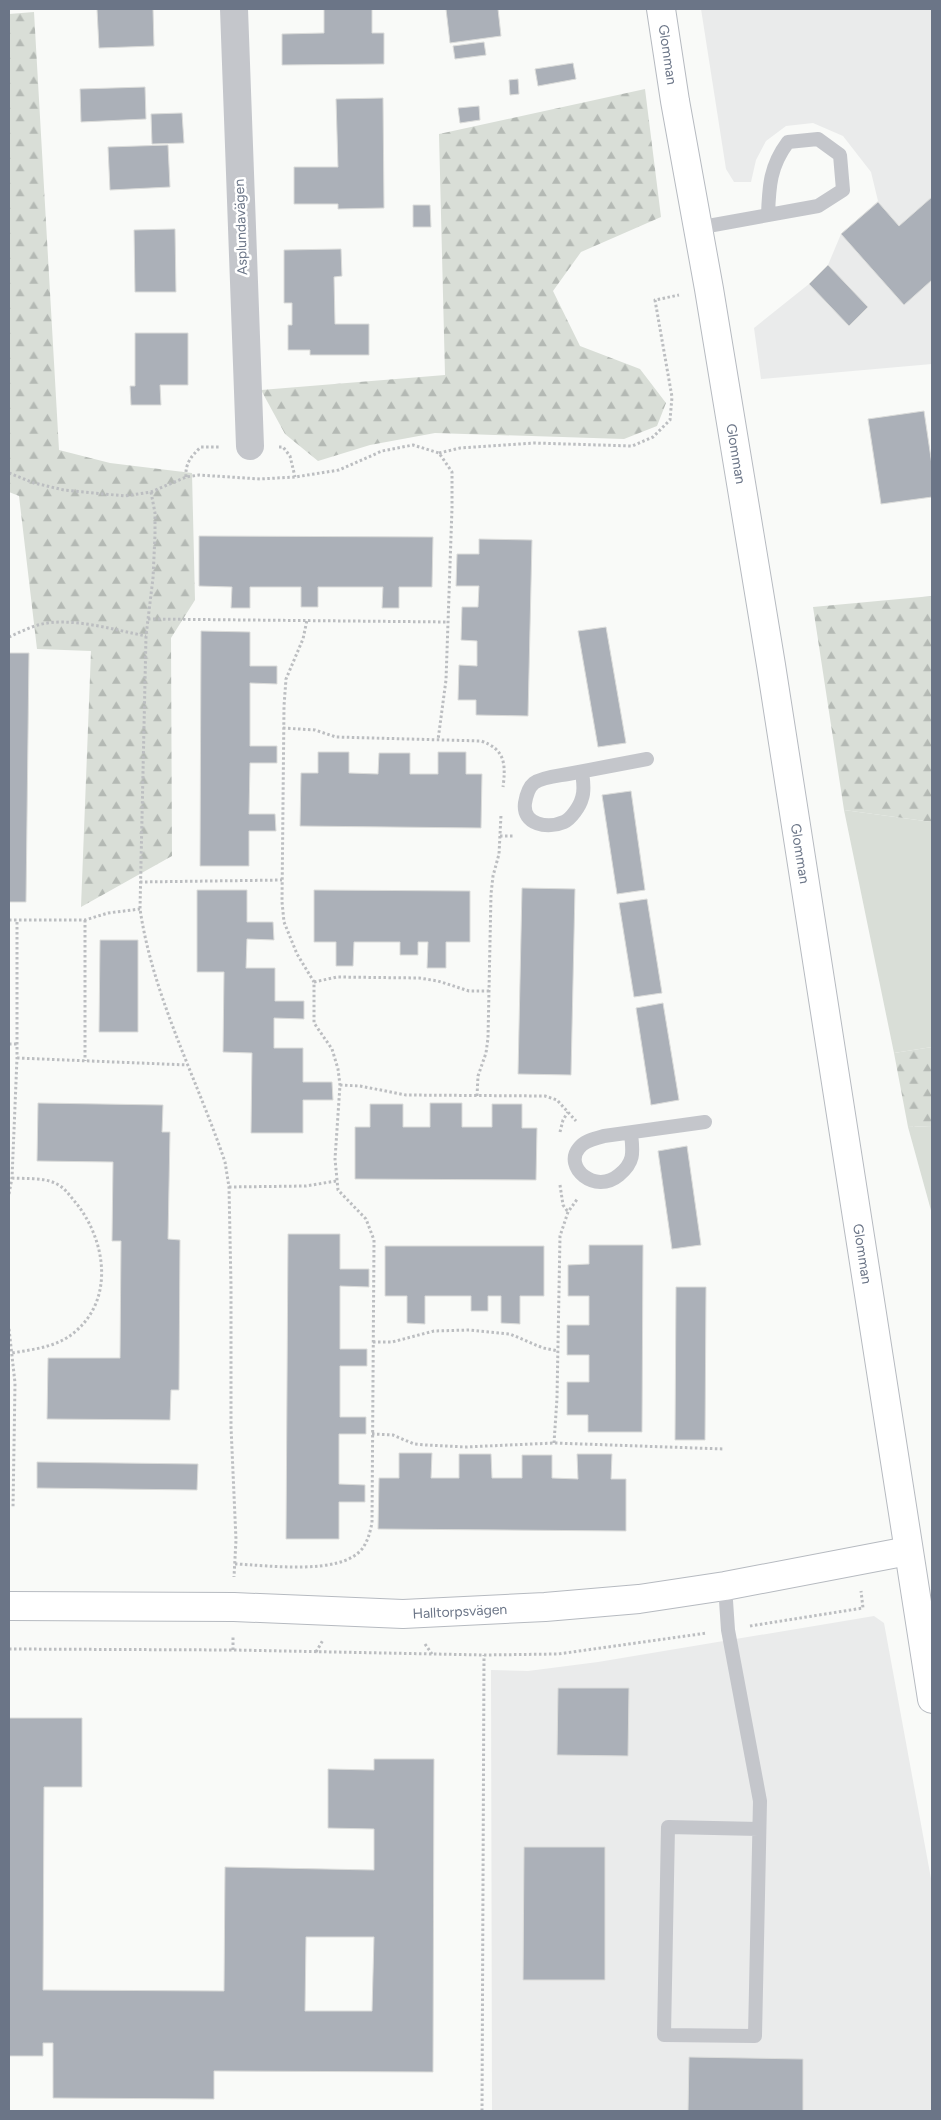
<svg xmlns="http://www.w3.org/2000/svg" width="941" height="2120" font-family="Figtree,sans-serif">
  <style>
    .built { fill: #eaebeb }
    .grass { fill: #d9ded7 }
    .forest { fill: url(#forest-firs) }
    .building { fill: #abb0b8; stroke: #dbdcda; fill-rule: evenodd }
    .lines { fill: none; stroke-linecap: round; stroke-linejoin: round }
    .secondary-casing { stroke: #b6bac0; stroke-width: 30 }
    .path { stroke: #bcbec1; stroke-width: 3; stroke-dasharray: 2.5 2.5; stroke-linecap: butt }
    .lane { stroke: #c4c6cb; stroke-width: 14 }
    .street { stroke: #c4c6cb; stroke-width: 28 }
    .secondary { stroke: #fff; stroke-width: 28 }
    .labels { text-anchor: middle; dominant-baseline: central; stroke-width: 5; stroke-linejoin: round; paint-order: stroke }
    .street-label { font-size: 14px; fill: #6b7587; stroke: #fff }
  </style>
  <defs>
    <pattern id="forest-firs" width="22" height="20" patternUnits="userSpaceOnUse" patternTransform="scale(1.25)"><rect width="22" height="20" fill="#d9ded7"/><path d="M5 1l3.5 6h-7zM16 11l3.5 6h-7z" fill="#b4b9b4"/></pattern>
  </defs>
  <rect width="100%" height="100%" fill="#f9faf8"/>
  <path class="built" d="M701,9H932V364L761,379L754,328L809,284L828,265L841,234L878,201L871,172L843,136L813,123L786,126L766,141L756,160L751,182H734L726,169Z
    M874,1616L884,1623L932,1884V2111H492L491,1670L528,1671L598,1662Z"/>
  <path class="grass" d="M844,810L932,822V1047L894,1053Z
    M932,1126V1214L908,1127Z"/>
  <path class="forest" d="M34,12L59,450L110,463L192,473L195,600L171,638L172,856L81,907L91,651L37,649L19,496L9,492V14Z
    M645,89L661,217L581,252L553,291L580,346L640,369L666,403L657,426L624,439L435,433L370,445L318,461L285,434L261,390L445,375L439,134Z
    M932,596V822L844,810L813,607Z
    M932,1047V1126L908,1127L894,1053Z"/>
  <path class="building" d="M97,9H153L154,46L99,48Z
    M324,9H372V33H384V64L282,65V34L324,33Z
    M446,9H498L501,36L450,43Z
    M484,42L486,55L455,59L453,46Z
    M573,63L576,79L538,86L535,69Z
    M518,79L519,94L510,95L509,80Z
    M145,87L146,119L81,122L80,89Z
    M383,98L384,208L338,209V204H294V167H338L336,99Z
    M479,106L480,120L460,123L458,108Z
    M182,113L184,143L152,144L151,114Z
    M168,145L170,187L110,190L108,147Z
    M932,197V280L904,305L841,234L878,202L899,226Z
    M413,205H430L431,227H413Z
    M175,229L176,292H135L134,230Z
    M341,249L342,276L334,277L335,324H369V355H310V350H288V325H292V303H284V250Z
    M828,265L868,307L849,326L809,284Z
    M135,333H188V385H160L161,405H131L130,386H135Z
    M924,411L932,465V497L881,504L868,419Z
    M199,536L433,537L432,587H399V608H382L383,587H318V607H301V587H250V608H231L232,587L199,586Z
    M479,539L532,540L528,716L476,715V700H458L459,665L477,666V641L461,640L462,607H478L479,586H456L457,554H479Z
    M606,627L626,743L598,747L578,631Z
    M201,631L250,632V666H277V684L250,683V746H277V763H250L249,814H275L276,831H249V866H200Z
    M9,653H29L26,902H9Z
    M318,752H349V773L378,774L379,753H410V774H438V752H466V774H482L481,828L300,826L301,773H318Z
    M631,791L645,890L617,894L602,795Z
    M522,888L575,889L571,1075L518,1074Z
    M197,890H247V922H273L274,940L247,939L246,968H275V1001H304V1019L274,1018V1048H303V1082H332L333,1100H303V1133H251L252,1053L223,1052L224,972H197Z
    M314,890L470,891V942H446V968H427L428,942H418V955H400V942H354L353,966H336V942H314Z
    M647,899L662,993L634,997L619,903Z
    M100,940H138V1032H99Z
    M663,1003L679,1100L651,1105L636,1008Z
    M38,1103L163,1105L162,1132H170L168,1239L180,1240L179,1390H171L170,1420L47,1419L48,1358H120L121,1241H112L113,1162L37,1161Z
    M430,1103H462V1127H492V1104H522V1128H537L536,1180L355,1179V1127H370V1104H403V1127H430Z
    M687,1146L701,1245L672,1249L658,1151Z
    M288,1234H340V1269H369V1287L340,1286V1349H367V1366H340V1417H366V1434H339V1484L365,1485V1502H339V1539H286Z
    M589,1245H643L642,1432H588V1415H567V1382H589V1355H567V1325H589V1296H568V1265L589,1264Z
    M385,1246H544V1296H520V1324L501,1323V1296H488V1311H471V1296H425V1324L407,1323V1296H385Z
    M676,1287H706L705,1440H675Z
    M399,1453H432L431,1478H459V1454H491L492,1478H522V1455H552V1478L578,1479L577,1454H612L611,1479H626V1531L378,1529L379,1478H399Z
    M37,1462L198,1464L197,1490L37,1488Z
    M558,1688H629L628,1756L557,1755Z
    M9,1718H82V1787H44L43,1990L224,1991L225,1867L374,1870V1829L328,1828V1769L374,1770V1759H434L433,2072L214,2071V2099L53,2098V2043H43V2056H9ZM306,1937H374L372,2011H305Z
    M524,1847H605V1980H523Z
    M689,2057L803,2059V2111H688Z"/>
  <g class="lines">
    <g class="secondary-casing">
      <g id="secondary">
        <path id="s1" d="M661,9L675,101L709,289L771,665L932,1699"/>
        <path id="s2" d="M9,1606L234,1607L403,1614L545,1607L639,1599L725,1586L908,1551"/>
      </g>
    </g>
    <path class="path" d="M279,447H283L290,456L295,477
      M439,453L460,448L534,443L632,446L653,437L670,420L672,397L655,300L679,295
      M9,473L34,483L64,490L125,496L151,492L186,477L199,475L260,479L295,477L339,470L382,451L413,445L439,453L452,472V508L446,680L438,740
      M186,477C185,464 191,456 201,447H220
      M151,492L155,513V535L153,578L146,636L140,909C153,997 197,1079 225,1162L229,1187L231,1286V1427L236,1540L234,1577
      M148,619L448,622
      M9,637C18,633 28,628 38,625C70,616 114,630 146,636
      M283,728L315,730L336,737L481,741C505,749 506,764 503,787
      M500,836H513
      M140,882L282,880
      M9,920H85L108,913L140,909
      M85,920V1061
      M314,982L337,977L419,978L438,981L469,991H489
      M9,1044H17
      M17,1058L188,1065
      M340,1085L360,1086L406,1095L545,1096L557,1100L576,1121
      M477,1096L478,1076L486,1053L488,1038L491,894L493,876L499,854L501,815
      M560,1132L563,1120L568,1112
      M12,1178C26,1179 44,1177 57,1184C65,1188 70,1196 76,1203C105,1239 115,1297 76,1331C58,1347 35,1349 12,1353
      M560,1185L563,1205L568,1212
      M229,1187L306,1186L336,1181
      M9,1194L12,1178L17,1058V920
      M9,1329L15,1383L13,1508
      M373,1342H392L434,1331L470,1330L510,1334L543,1348L558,1351
      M372,1434L393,1435L414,1444L426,1445L465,1447L554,1443L724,1449
      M554,1443L557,1398L560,1236L568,1212L578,1198
      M235,1564C268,1565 340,1576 362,1549C368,1541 370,1532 372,1523L374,1240L366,1219L338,1190L335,1159L340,1085L338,1069L332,1049L314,1023V982L297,954L284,922L282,902L284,706L286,679L303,639L307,620
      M750,1626L863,1608L861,1591
      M425,1644L432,1654
      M9,1649L233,1650L484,1655L558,1654L707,1633
      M233,1650V1635
      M316,1652L323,1640
      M482,2111L484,1655"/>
    <path class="lane" d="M697,228L818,206L843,190L840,155L818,139L788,142C770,166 769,186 768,215
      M582,772C583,780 585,790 582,798C580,806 571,819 564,822C548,829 522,825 525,803C526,797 529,787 534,783C543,777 557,776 568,774C594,769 621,764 647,759
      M631,1133C633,1152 635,1162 619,1175C595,1195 563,1167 579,1148C585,1140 595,1139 604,1136L705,1122
      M725,1586L728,1630L760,1801L755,2036L664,2035L668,1827L759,1829"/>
    <path class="street" d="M234,9L250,446"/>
    <use href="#secondary" class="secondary"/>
  </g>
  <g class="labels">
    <g class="street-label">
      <text stroke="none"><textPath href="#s1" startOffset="46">Glomman</textPath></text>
      <text transform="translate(241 227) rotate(-92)">Asplundavägen</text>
      <text stroke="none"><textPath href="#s1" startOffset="451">Glomman</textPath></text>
      <text stroke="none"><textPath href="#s1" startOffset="856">Glomman</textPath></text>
      <text stroke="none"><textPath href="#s1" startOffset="1261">Glomman</textPath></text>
      <text stroke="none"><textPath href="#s2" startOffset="451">Halltorpsvägen</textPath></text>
    </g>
  </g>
  <rect width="941" height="2120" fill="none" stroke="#6b7587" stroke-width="20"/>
</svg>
